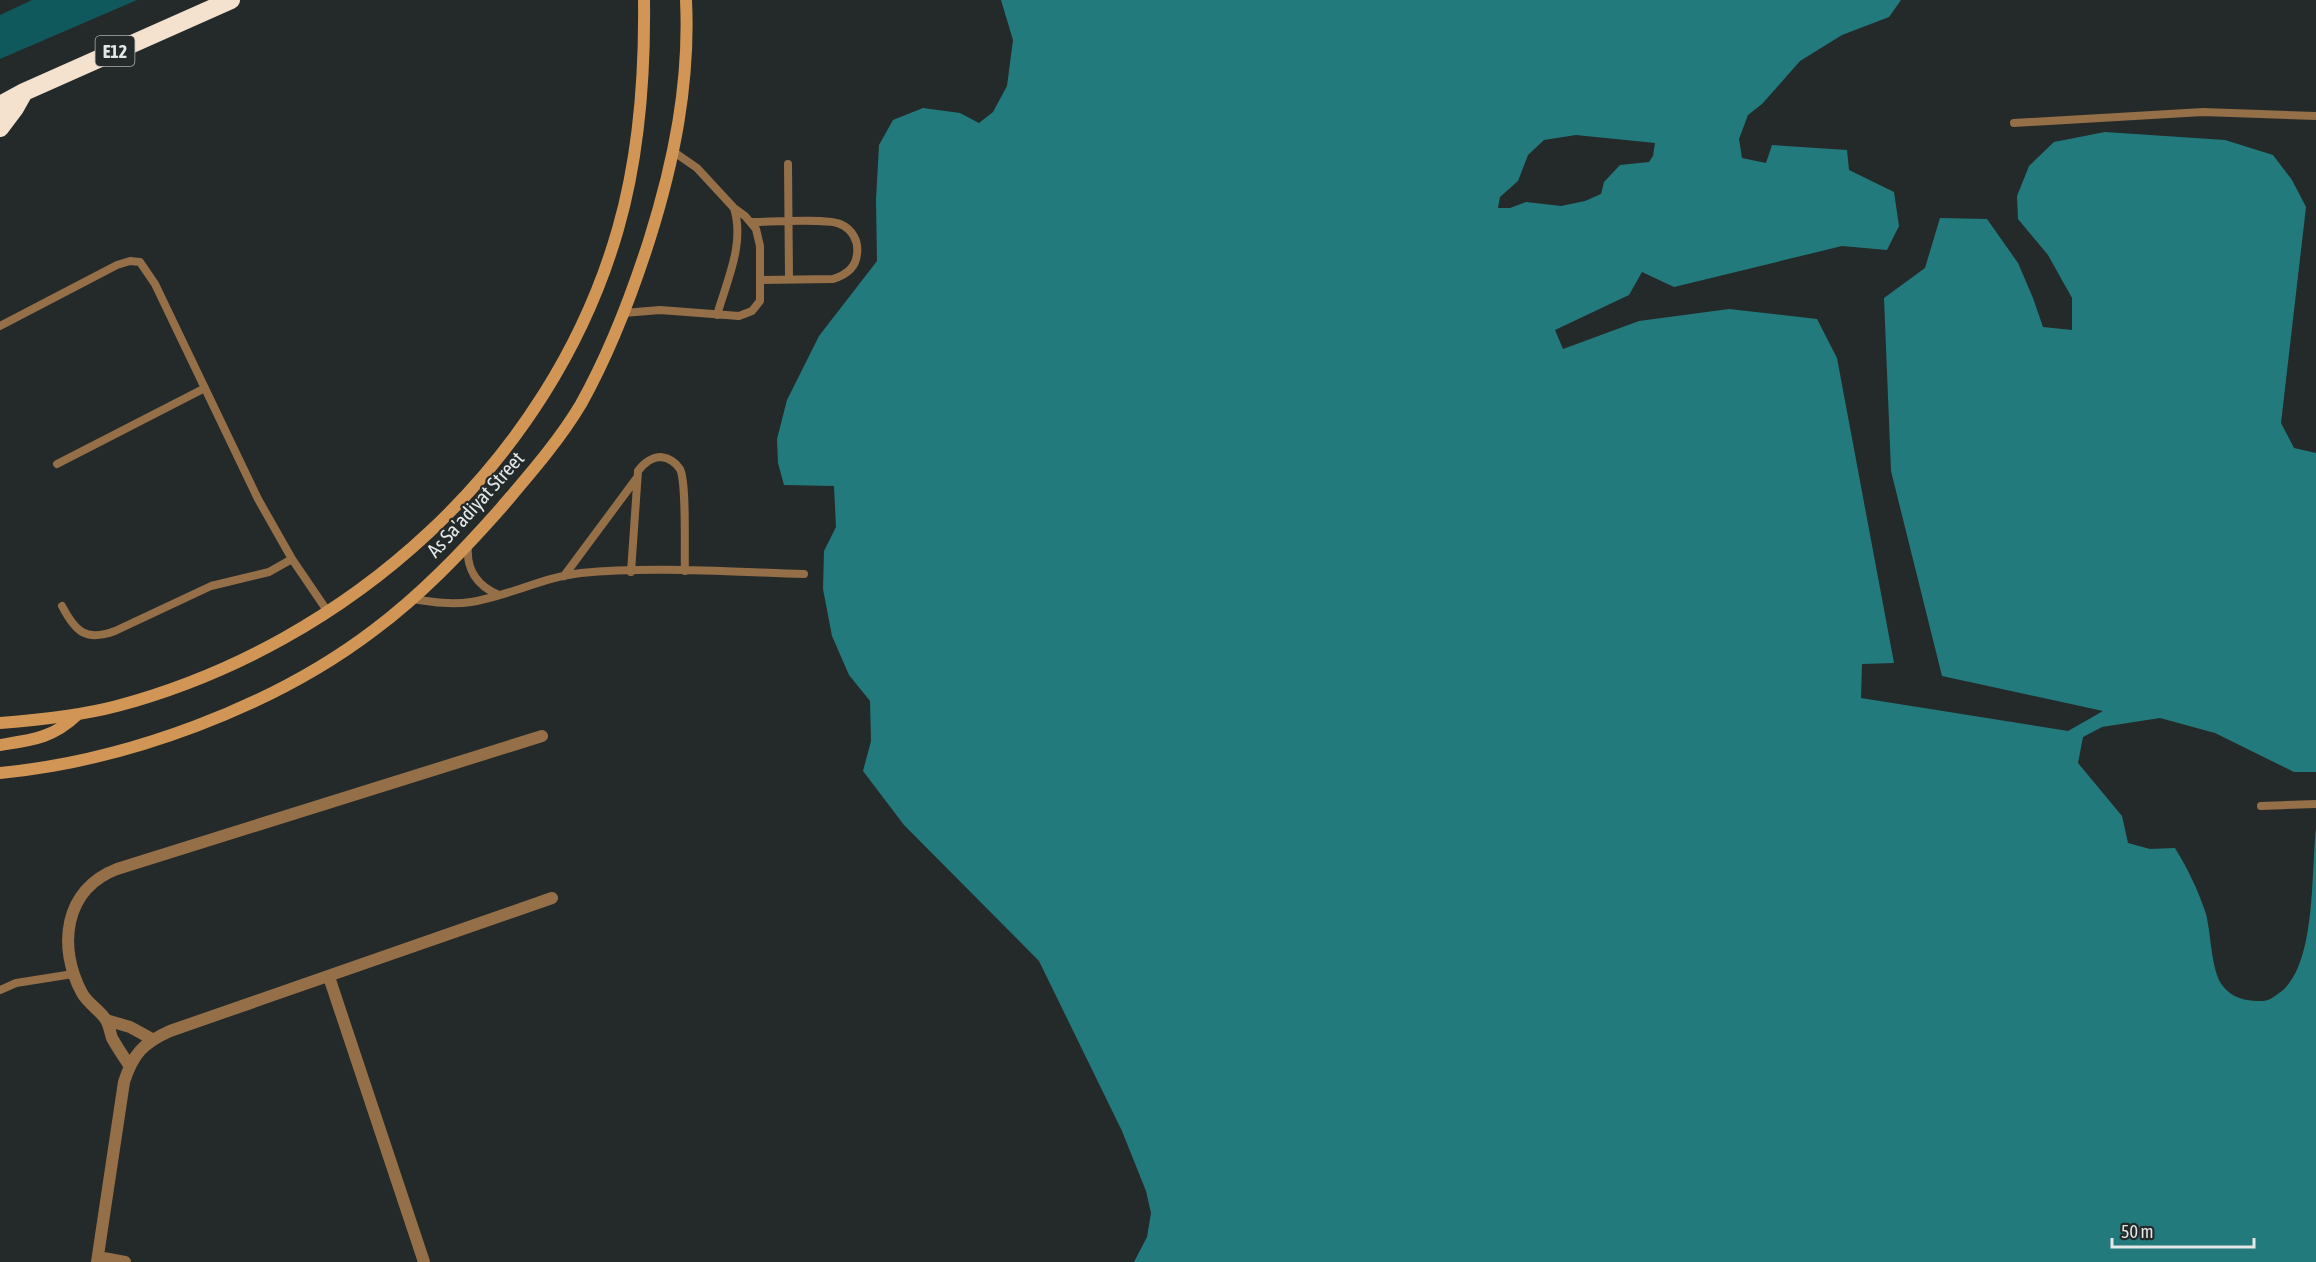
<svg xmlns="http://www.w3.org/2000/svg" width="2316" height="1262" font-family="'Asap Condensed',sans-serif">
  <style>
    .green { fill: #0f595c }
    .water { fill: #237a7d; fill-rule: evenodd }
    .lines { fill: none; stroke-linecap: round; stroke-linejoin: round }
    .lane { stroke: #946f48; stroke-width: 8 }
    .street { stroke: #946f48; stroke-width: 12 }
    .secondary { stroke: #d19655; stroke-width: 12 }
    .highway { stroke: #f4e2cf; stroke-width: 18 }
    .labels { text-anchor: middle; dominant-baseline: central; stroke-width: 4.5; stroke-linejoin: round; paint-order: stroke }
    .shield { fill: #242a2a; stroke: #aaaeae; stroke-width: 1.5 }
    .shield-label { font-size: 18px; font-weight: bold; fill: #e3e7e7 }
    .street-label { font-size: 20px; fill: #e3e7e7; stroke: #242a2a }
  </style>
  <rect width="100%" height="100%" fill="#242a2a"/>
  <path class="green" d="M32,0H137L0,59V15Z"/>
  <path class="water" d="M1001,0H1901L1889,17L1842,35L1800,61L1762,104L1748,115L1739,139L1742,158L1766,163L1772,145L1847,150L1849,170L1894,192L1899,226L1887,250L1842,246L1674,287L1642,272L1629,295L1555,330L1563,349L1639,321L1729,309L1817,319L1837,358L1894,663L1862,664L1861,698L2068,731L2103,711L1942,676L1891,471L1884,298L1925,268L1940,218L1987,219L2018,263L2033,298L2043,327L2072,330V298L2048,255L2018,219L2017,196L2029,166L2054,142L2105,132L2225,140L2273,155L2292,180L2306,207L2281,423L2294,448L2316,453V772H2294L2215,733L2160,718L2102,727L2083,737L2078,763L2122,816L2128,843L2150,849L2175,848C2188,869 2198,890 2206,914C2211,933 2211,970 2222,985C2233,999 2246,1001 2262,1001C2270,1001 2276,995 2282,991C2316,962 2311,875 2316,828V1262H1134L1147,1237L1151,1213L1146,1191L1122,1131L1039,961L904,825L863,771L871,741L870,701L849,675L832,636L823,589L824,551L836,527L834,486L784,485L778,463L777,439L787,400L819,336L877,261L876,200L879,145L893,120L923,108L960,113L979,123L993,112L1007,86L1013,40ZM1576,135L1655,143L1653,156L1649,162L1620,165L1604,182L1601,194L1585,201L1561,206L1526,202L1510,208H1498L1500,197L1518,181L1528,155L1544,140Z"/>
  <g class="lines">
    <path class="lane" d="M2014,123L2203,112L2316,116
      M788,164L789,279
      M751,222C769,222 826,218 840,224C852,229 859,241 857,254C856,267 846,275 833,279L760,280
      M624,313L660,310L739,316L752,311L760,301V246L756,229L745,216L734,208L697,168L674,152
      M717,315C727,280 745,244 734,208
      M0,326L117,265L130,261L140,262L155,284L258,499L292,559L328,612
      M57,464L205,388
      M468,546C466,569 477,586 499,595
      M631,572L638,471C644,463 651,457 661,457C669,458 676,463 680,469C687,483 684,552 685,571
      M564,576L636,479
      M412,599C432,602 451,605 471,602C509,596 543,577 581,573C652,566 732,572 804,574
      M62,606C75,631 85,642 115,631L211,586L269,572L292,559
      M2261,806L2316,804
      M0,990L16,983L73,974"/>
    <path class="street" d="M329,977L424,1262
      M106,1020L130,1027L152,1039
      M129,1065C123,1056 117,1047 112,1038C110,1032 109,1025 106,1020C100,1010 88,1004 82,993C57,947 64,889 117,869L542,736
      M98,1257L125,1262
      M97,1262L124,1082C133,1054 143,1043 170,1031L552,898"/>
    <path class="secondary" d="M0,723C39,720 79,716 117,706C349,644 551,463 618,229C639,156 645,77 644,0
      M0,745C32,740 53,738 77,715
      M0,773C126,761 273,707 374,630C421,595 462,552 501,508C529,475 559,441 581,404C610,352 631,297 649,241C674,162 690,83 686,0"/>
    <path class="highway" d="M0,105L24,92L231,0
      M0,128L15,108L24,92"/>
  </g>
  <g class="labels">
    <rect class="shield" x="95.5" y="36" width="39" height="30" rx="4.5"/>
    <g class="shield-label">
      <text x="115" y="51">E12</text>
    </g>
    <g class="street-label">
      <text transform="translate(475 504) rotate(-48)">As Sa'adiyat Street</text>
    </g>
  </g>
  <path d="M2112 1238v9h142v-9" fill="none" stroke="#e3e7e7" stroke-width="3"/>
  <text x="2121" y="1238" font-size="18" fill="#e3e7e7" stroke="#242a2a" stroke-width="4.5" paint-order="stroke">50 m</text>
</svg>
